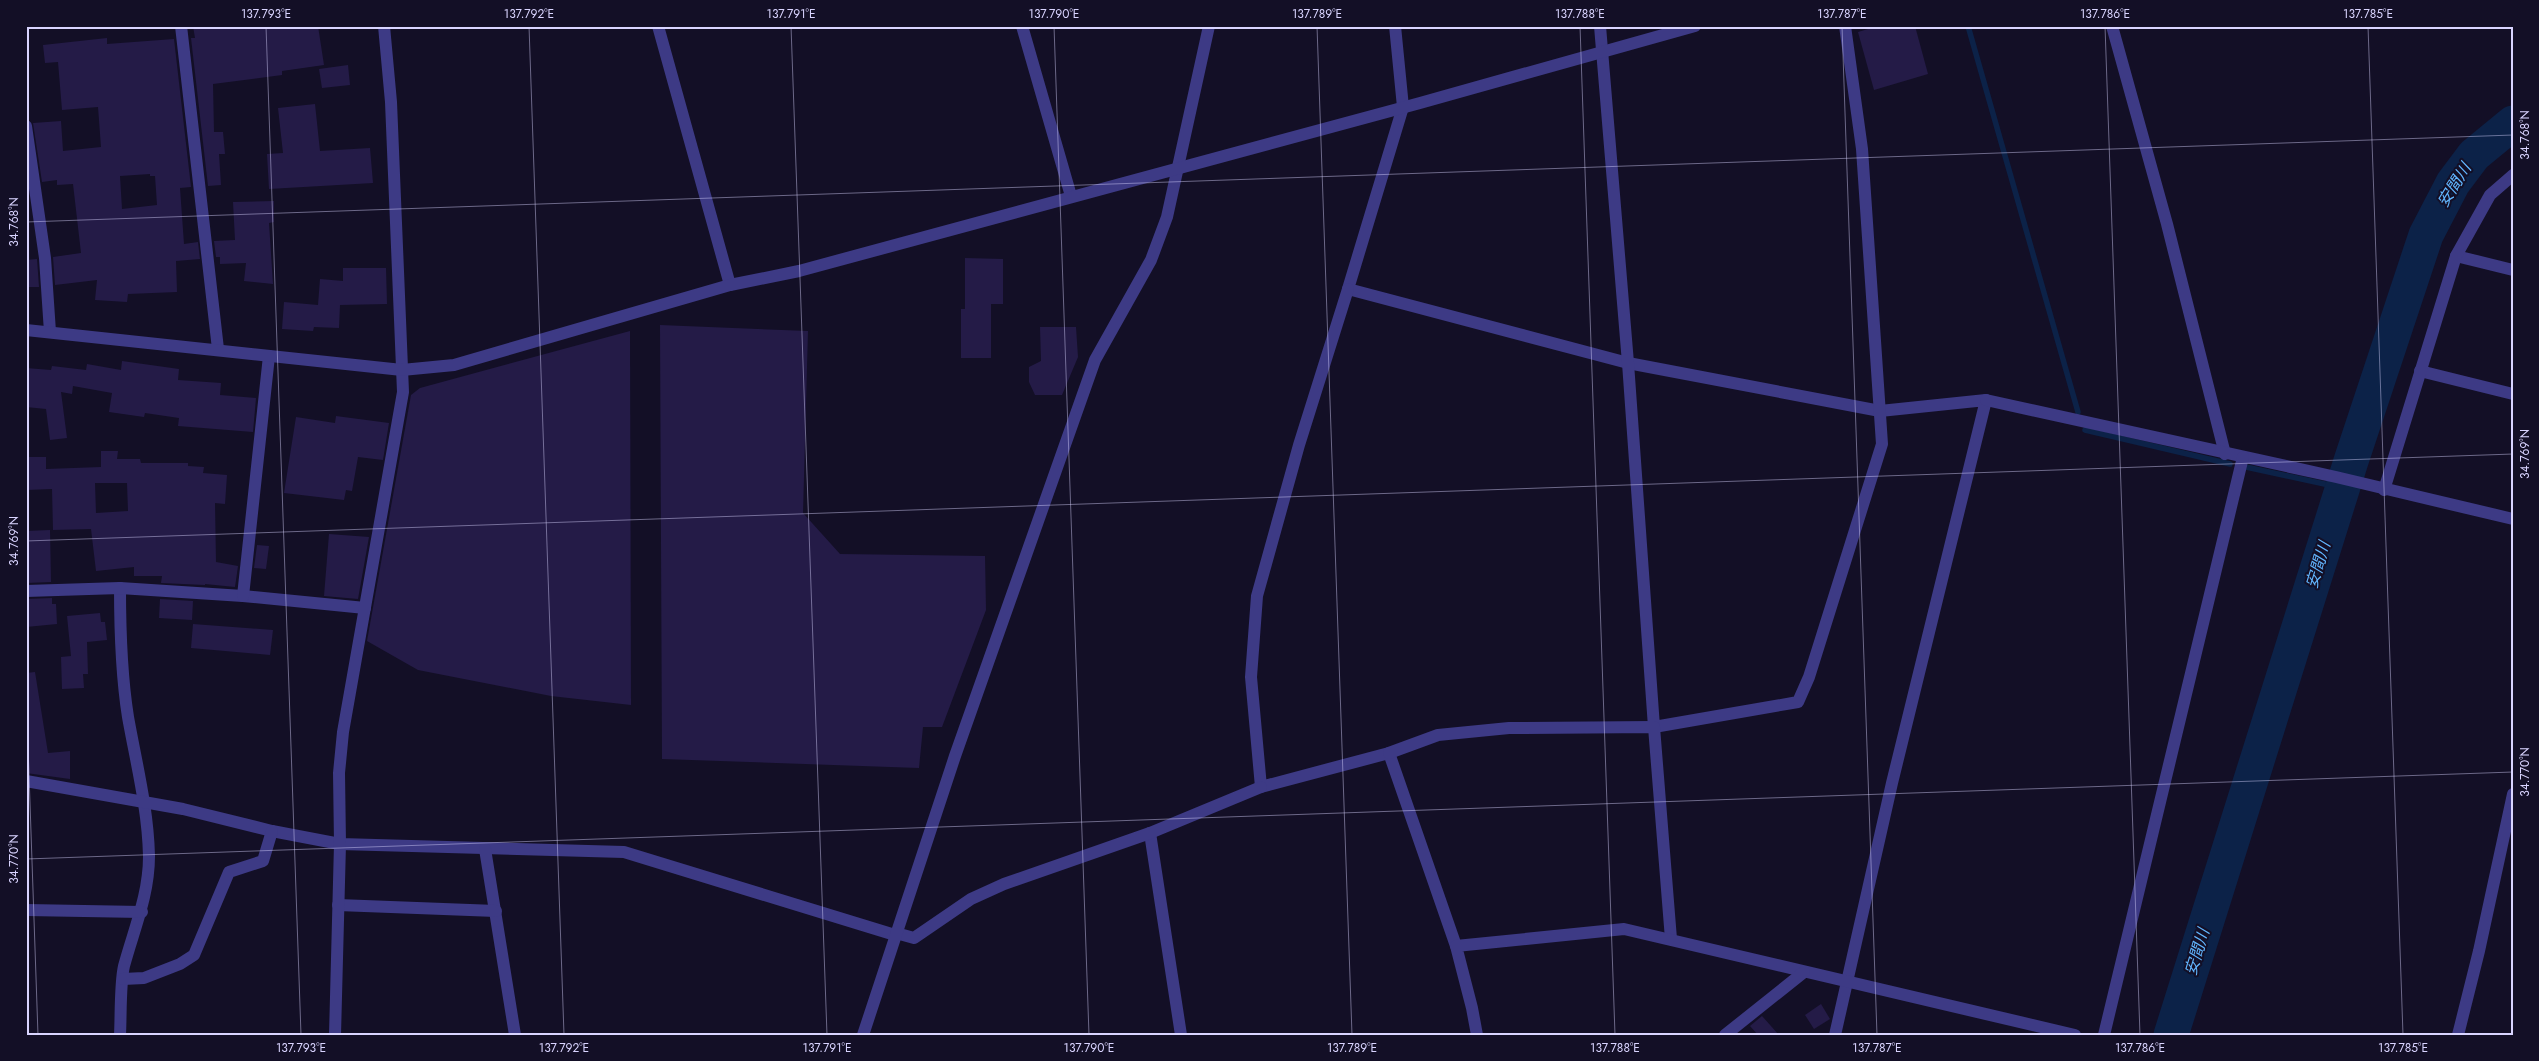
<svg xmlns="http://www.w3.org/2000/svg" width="2539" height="1061" font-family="Jost,'Noto Sans JP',sans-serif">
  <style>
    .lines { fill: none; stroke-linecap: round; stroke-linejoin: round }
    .stream { stroke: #0c2248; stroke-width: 5.5 }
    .river { stroke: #0c2248; stroke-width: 35 }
    .building { fill: #241b47; fill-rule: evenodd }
    .minor { stroke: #3d3a85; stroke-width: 12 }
    .tertiary { stroke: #3d3a85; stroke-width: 12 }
    .ticks { fill: none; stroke: #d9d4ff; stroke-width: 1; stroke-opacity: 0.45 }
    .labels { text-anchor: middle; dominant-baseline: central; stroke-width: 4; stroke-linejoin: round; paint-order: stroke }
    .water-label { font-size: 16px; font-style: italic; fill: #62b6ff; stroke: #130f26 }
    .neatline { fill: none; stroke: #d9d4ff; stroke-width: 2 }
    .ticks-label { font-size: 12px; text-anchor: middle; fill: #d9d4ff }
  </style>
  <rect width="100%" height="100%" fill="#130f26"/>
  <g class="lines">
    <g class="stream">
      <polyline points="1968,26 2078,412"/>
      <polyline points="2085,430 2230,464"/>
      <polyline points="2246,467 2343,488"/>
    </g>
    <polyline class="river" points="2171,1035 2351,461 2426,235 2453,183 2474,155 2513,123"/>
  </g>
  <g class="building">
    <polygon points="193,26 318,26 324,65 282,71 282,75 213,84 214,132 223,132 225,154 219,154 221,185 208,186 191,38 195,38"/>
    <polygon points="1878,26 1915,26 1928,74 1874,90 1858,32"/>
    <path d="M 107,38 L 107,44 L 174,39 L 191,187 L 180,188 L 184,244 L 198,242 L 200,259 L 176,261 L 177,292 L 128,294 L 127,302 L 95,300 L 97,280 L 55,285 L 53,257 L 81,253 L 73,184 L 57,185 L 57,180 L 42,182 L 33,123 L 61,121 L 63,151 L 101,147 L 98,107 L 62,110 L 58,62 L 45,63 L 43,45 ZM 150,174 L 150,176 L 155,176 L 157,205 L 122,209 L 120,176 Z"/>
    <polygon points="348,65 350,85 322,88 319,69"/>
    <polygon points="315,104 320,151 370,148 373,183 269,189 267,154 283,153 278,108"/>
    <polygon points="274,201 274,222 269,223 273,284 244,281 246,263 220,264 220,257 216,257 214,241 235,240 233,202"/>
    <polygon points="965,258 1003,259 1003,304 991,304 991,358 961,358 961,309 965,309"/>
    <polygon points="37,259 39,287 26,287 26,260"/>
    <polygon points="343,268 386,268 387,304 340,305 339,328 314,327 313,331 282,329 284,302 318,305 320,279 343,281"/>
    <polygon points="660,325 808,331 803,513 840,554 985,556 986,610 942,727 923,727 919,768 662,759"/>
    <polygon points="1040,327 1076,327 1078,357 1062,395 1035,395 1029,382 1029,367 1041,361"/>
    <polygon points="630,331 631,705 551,696 418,670 367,641 411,395 420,388"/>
    <polygon points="122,361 179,369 178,380 221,383 220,395 256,398 253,432 178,426 179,418 145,413 144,417 109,412 112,393 73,386 72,394 61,392 67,438 50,440 46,409 26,407 26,368 51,370 52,366 86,370 87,364 121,370"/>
    <polygon points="336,416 389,423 383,460 358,457 352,491 346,490 344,500 284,493 296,417 335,423"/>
    <path d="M 101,451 L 118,451 L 117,459 L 140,459 L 141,463 L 188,463 L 188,466 L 204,467 L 203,473 L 227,475 L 225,504 L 215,503 L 216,562 L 238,566 L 235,587 L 205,584 L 205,585 L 161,583 L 162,576 L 134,576 L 134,567 L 96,571 L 91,529 L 53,530 L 52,489 L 26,490 L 26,457 L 46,457 L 46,469 L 101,467 ZM 95,483 L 127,483 L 128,511 L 96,513 Z"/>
    <polygon points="50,530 51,582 26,583 26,531"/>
    <polygon points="329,534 369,537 358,599 324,596"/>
    <polygon points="257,545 269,546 266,569 254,568"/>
    <polygon points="52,598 52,604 56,604 57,624 26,627 26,599"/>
    <polygon points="160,599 193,601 192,620 159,618"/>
    <polygon points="100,613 101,622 105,622 107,640 87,642 88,674 83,674 84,688 62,689 61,657 71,656 67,616"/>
    <polygon points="193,624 273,630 270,655 191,648"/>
    <polygon points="35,672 48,753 70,751 70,779 26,773 26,673"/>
    <polygon points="1821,1004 1830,1019 1814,1029 1805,1015"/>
    <polygon points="1762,1016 1779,1035 1758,1035 1750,1026"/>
  </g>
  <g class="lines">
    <g class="minor">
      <polyline points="181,26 218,349"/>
      <polyline points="658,26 730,285"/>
      <polyline points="1022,26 1071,196"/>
      <polyline points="1395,26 1403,107 1348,289 1628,363 1880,411 1986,400 1892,783 1835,1035"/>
      <polyline points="1600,26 1628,363 1654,727 1798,702 1809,677 1882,444 1862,149 1845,26"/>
      <polyline points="2112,26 2167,224 2225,454"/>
      <polyline points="26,126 45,258 50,332"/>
      <polyline points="2456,256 2513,270"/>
      <polyline points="1348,289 1299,445 1257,596 1251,677 1261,787 1389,753 1456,946"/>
      <polyline points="2420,371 2513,394"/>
      <polyline points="1986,400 2336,477 2513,519"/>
      <polyline points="2384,490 2456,256 2490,195 2513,175"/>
      <path d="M 120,588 C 120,631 121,673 128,717 C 136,762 148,809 149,856 C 149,895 134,929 124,966 C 120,983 121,1016 120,1035"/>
      <polyline points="26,591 120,588 243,596 365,608"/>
      <polyline points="243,596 269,356"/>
      <polyline points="1389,753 1438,735 1509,728 1654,727 1671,939"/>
      <polyline points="26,781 183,809 272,831 340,844 624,852 895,935"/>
      <polyline points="1150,833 1181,1035"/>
      <polyline points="485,849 515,1035"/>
      <polyline points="338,905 496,911"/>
      <polyline points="26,910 142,912"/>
      <polyline points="896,933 914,938 971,899 1004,884 1150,833 1261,787"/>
      <polyline points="123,979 144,978 180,964 194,955 229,872 263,861 272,831"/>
      <polyline points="335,1035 340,844 339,773 343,732 403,392 391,102 384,26"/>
      <polyline points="863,1035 955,756 1095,360 1151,260 1167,217 1209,26"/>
      <polyline points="1477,1035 1472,1008 1456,946 1624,929 2075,1035"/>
      <polyline points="1725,1035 1804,972"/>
      <polyline points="2104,1035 2243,457"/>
      <polyline points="2458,1035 2479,951 2513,794"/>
    </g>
    <polyline class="tertiary" points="26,330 402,370 454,365 730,285 799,271 1420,103 1695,26"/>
  </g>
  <path class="ticks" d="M 266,26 L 301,1035M 529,26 L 564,1035M 791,26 L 827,1035M 1054,26 L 1089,1035M 1317,26 L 1352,1035M 1580,26 L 1615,1035M 1842,26 L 1877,1035M 2105,26 L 2140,1035M 2368,26 L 2403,1035M 26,222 L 2513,135M 26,541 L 2513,454M 26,687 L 38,1035M 26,859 L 2513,772"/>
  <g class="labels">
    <g class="water-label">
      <text transform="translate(2454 185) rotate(-58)">安間川</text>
      <text transform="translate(2318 565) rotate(-73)">安間川</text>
      <text transform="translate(2197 952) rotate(-73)">安間川</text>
    </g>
  </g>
  <rect width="2539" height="1061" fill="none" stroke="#130f26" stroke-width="55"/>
  <rect x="28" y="28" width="2484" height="1006" class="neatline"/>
  <g class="ticks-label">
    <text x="266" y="18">137.793°E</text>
    <text x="529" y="18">137.792°E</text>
    <text x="791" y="18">137.791°E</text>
    <text x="1054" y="18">137.790°E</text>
    <text x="1317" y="18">137.789°E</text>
    <text x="1580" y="18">137.788°E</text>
    <text x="1842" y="18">137.787°E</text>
    <text x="2105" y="18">137.786°E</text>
    <text x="2368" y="18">137.785°E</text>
    <text transform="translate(2525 135) rotate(-90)" y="4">34.768°N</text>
    <text transform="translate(14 222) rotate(-90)" y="4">34.768°N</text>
    <text transform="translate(2525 454) rotate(-90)" y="4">34.769°N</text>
    <text transform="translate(14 541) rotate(-90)" y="4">34.769°N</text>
    <text transform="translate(2525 772) rotate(-90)" y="4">34.770°N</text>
    <text transform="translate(14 859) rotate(-90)" y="4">34.770°N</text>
    <text x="301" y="1052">137.793°E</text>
    <text x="564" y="1052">137.792°E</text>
    <text x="827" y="1052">137.791°E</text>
    <text x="1089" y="1052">137.790°E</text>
    <text x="1352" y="1052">137.789°E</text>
    <text x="1615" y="1052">137.788°E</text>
    <text x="1877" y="1052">137.787°E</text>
    <text x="2140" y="1052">137.786°E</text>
    <text x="2403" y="1052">137.785°E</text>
  </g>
</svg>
